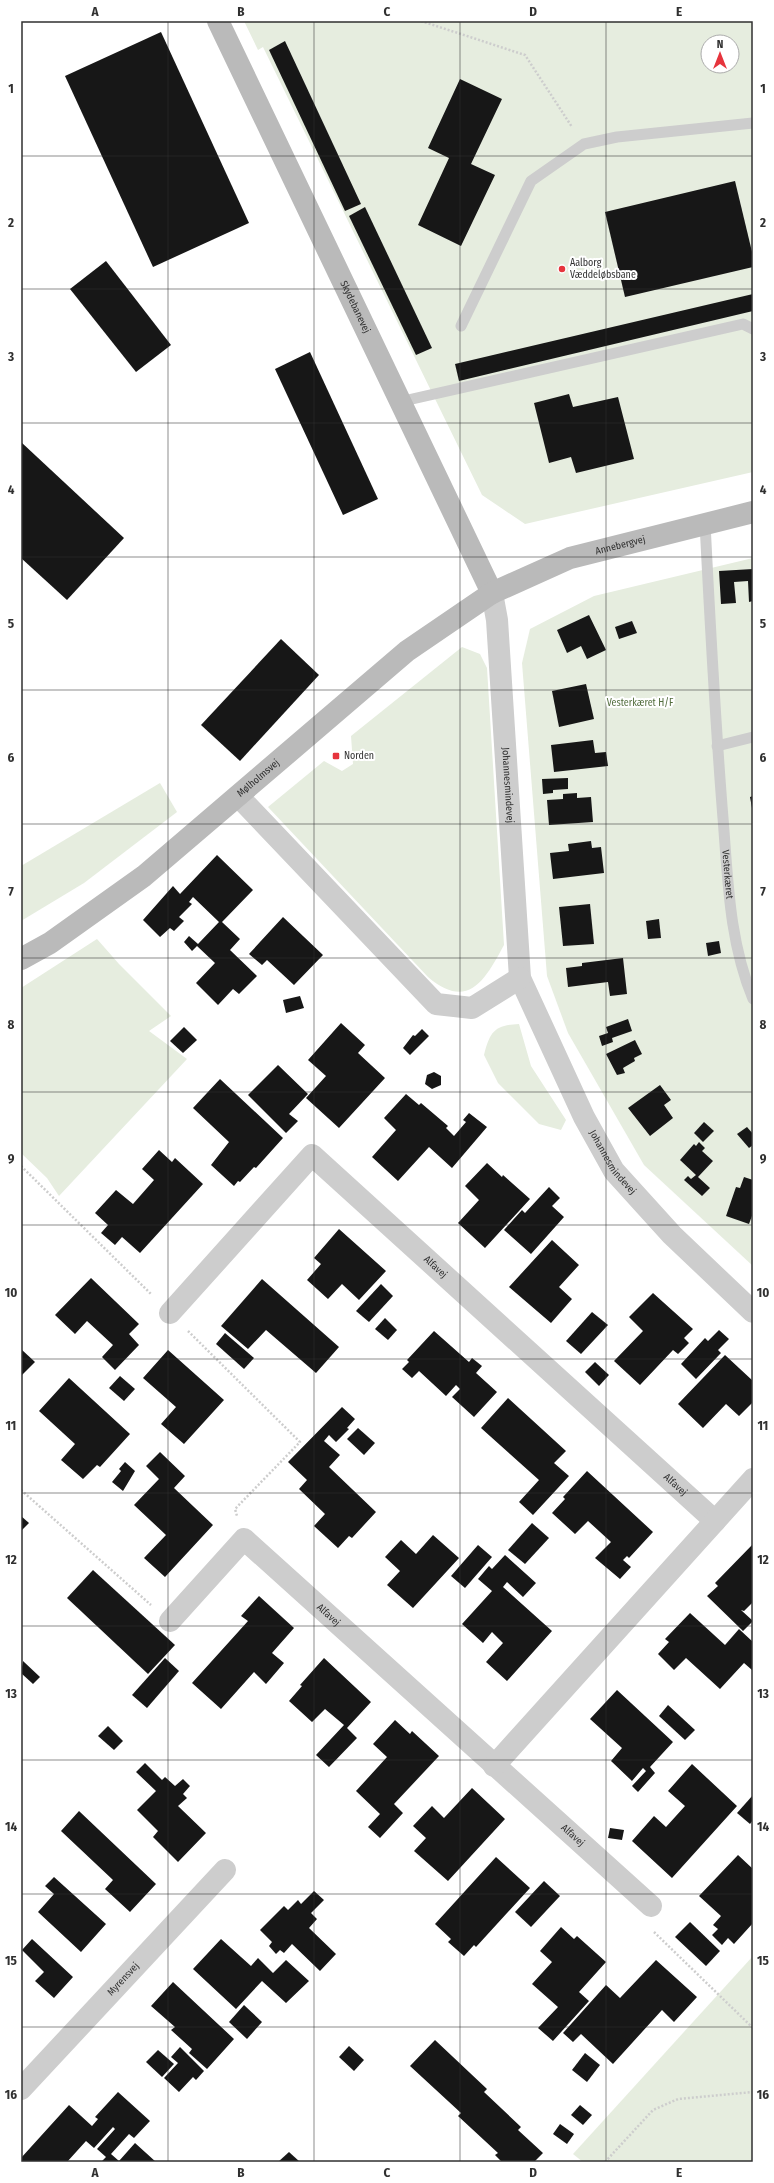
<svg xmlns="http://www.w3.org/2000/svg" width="774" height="2183" font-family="'Fira Sans Condensed',sans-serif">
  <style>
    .green { fill: #e6eddf; fill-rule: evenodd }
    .building { fill: #171717 }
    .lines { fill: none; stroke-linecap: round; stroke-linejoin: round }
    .path { stroke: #cdcdcd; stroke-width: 2.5; stroke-dasharray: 2 2; stroke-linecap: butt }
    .lane { stroke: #cdcdcd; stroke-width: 11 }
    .street { stroke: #cdcdcd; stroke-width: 22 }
    .secondary { stroke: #bababa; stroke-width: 22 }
    .grid { fill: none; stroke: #303030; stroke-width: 1; stroke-opacity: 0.55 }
    .poi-dot { fill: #e6343d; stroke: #fff; stroke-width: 1.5 }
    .labels { text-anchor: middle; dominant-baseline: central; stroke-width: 4; stroke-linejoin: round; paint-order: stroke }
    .poi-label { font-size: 10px; fill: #303030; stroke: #fff; text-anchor: start }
    .street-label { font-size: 10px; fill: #303030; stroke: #fff }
    .park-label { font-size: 10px; fill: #526d3d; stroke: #fff }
    .neatline { fill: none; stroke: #303030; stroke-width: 1.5 }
    .grid-label { font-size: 13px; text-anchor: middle; font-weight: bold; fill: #303030 }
  </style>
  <rect width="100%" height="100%" fill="#fff"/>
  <g class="green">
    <path d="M 244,21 L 753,21 L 753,472 L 525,524 L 482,495 L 263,47 L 258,50 ZM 708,42 L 732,42 L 732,66 L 708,66 Z"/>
    <polygon points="753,558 753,1266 644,1165 568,1033 547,976 522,663 530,629 594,596"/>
    <path d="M 462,647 L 480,654 L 487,668 L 504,945 C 486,978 469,1012 428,977 L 268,807 L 324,761 L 342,771 L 353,764 L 351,736 Z"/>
    <polygon points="160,783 177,812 84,883 21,921 21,866"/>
    <polygon points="97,939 119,964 171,1016 149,1031 187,1059 59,1196 47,1178 21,1153 21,988"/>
    <path d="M 519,1024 L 531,1066 L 566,1120 L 561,1130 L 539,1124 L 498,1083 L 484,1055 C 490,1032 494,1025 519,1024 Z"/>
    <polygon points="753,1956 753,2162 583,2162 573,2154"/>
  </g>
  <g class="building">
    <polygon points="161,32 249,223 153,267 65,76"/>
    <polygon points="285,41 361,204 345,211 269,50"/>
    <polygon points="460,79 502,99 471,164 495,175 461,246 418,225 449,158 428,148"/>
    <polygon points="735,181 753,256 753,267 625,297 605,212"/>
    <polygon points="365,207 432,348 416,355 349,216"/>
    <polygon points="106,261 171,345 136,372 70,289"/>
    <polygon points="753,294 753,311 459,381 455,364"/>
    <polygon points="310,352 378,499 343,515 275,369"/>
    <polygon points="569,394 573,407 618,397 634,459 576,473 571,457 549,463 534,403"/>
    <polygon points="21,442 124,538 67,600 21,558"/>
    <polygon points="753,569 753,601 749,602 748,581 734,582 736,603 721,604 719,571"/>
    <polygon points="589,615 606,650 587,659 581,646 567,653 557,630"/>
    <polygon points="632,621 637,633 619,639 615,627"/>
    <polygon points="281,639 319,675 240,761 201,725"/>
    <polygon points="586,684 594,719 559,727 552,691"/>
    <polygon points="593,740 595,753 606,752 608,766 554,772 551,745"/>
    <polygon points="568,778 568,789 553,790 553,793 543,794 542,779"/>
    <polygon points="577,793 577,798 591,797 593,822 549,825 547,800 563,799 563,794"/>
    <polygon points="753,796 753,808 752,808 750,797"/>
    <polygon points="591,841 592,848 601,847 604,873 553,879 550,853 569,851 568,844"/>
    <polygon points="217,855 253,890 222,922 240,939 230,950 257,976 239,994 233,989 218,1005 196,983 215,963 197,946 192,951 184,942 189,936 198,944 219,922 193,897 189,902 192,904 179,917 184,921 174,931 170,928 160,937 143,920 173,886 180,894"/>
    <polygon points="590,904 594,944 563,946 559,907"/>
    <polygon points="283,917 323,955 294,985 267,960 262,965 249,954"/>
    <polygon points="659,919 661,938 648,939 646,921"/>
    <polygon points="719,941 721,953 708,956 706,943"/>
    <polygon points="623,958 627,994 610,996 608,982 568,987 566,968 582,966 582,963"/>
    <polygon points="300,996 304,1008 286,1013 283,1000"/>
    <polygon points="628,1019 632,1031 612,1038 613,1042 602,1046 599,1036 608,1033 606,1027"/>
    <polygon points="341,1023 365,1045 358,1053 385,1078 339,1128 306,1098 326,1076 308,1060"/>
    <polygon points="184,1027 197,1040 183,1053 170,1041"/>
    <polygon points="422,1029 429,1036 410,1055 403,1048 413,1035 415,1036"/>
    <polygon points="635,1040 642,1054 634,1058 635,1061 623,1068 625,1073 617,1075 606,1054"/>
    <polygon points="278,1065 308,1094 289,1114 298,1121 286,1133 248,1095"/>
    <polygon points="434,1072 441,1076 441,1085 432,1089 425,1084 427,1075"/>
    <polygon points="220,1079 283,1138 256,1168 254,1167 240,1182 238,1181 234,1186 211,1165 229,1142 193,1108"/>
    <polygon points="660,1085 671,1100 664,1105 673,1118 650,1136 628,1108"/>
    <polygon points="406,1094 419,1105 421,1103 448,1126 446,1128 454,1136 466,1122 463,1120 469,1113 487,1127 452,1168 429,1147 398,1181 372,1157 396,1130 384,1118"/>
    <polygon points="704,1122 714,1131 703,1142 694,1133"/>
    <polygon points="747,1127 753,1134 753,1145 749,1148 737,1134"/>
    <polygon points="699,1142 705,1148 702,1151 713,1161 698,1177 710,1188 702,1196 684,1180 688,1176 691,1179 696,1175 680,1160 694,1144 696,1146"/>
    <polygon points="159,1150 172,1162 175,1158 203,1184 140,1253 122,1237 115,1245 101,1233 108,1225 95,1213 116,1190 133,1204 154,1180 142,1169"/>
    <polygon points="487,1163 502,1177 503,1175 530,1199 485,1248 458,1223 479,1200 465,1186"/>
    <polygon points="744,1177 753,1180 753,1213 749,1224 726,1216 736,1187 740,1188"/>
    <polygon points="549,1187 560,1198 552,1206 564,1217 531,1254 504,1230 522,1210 525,1213"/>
    <polygon points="339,1229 386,1271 359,1300 342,1284 328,1299 307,1280 321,1264 314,1258"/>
    <polygon points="552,1240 579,1265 559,1287 572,1299 551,1323 509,1287"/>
    <polygon points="91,1278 139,1324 129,1334 139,1345 115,1370 102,1357 113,1345 87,1321 75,1334 55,1315"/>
    <polygon points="262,1279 339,1347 316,1373 266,1330 248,1349 221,1326"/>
    <polygon points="381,1284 393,1296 369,1322 356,1311"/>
    <polygon points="653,1293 693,1329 684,1338 689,1343 678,1354 673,1350 640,1385 614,1361 643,1331 629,1317"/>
    <polygon points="592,1312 608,1325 581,1354 566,1341"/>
    <polygon points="385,1318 397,1330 388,1340 375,1329"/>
    <polygon points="719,1330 729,1339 718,1350 721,1353 696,1379 681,1364 705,1338 708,1341"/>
    <polygon points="434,1331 469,1362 472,1358 482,1366 476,1373 497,1392 474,1417 452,1397 460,1389 456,1385 446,1396 419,1371 412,1378 402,1369 409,1362 407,1360"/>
    <polygon points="225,1333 254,1358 244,1369 216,1344"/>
    <polygon points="21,1349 35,1362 21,1376"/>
    <polygon points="168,1350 224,1400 184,1444 161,1424 176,1407 143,1378"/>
    <polygon points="725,1355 753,1381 753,1402 739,1416 726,1404 703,1428 678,1404"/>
    <polygon points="595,1362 609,1375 599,1386 585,1372"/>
    <polygon points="120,1376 135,1389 124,1401 109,1388"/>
    <polygon points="69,1378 130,1434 100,1467 97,1465 83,1479 61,1460 75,1444 39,1411"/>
    <polygon points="508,1398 566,1451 554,1463 569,1476 533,1515 519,1502 539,1480 481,1428"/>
    <polygon points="342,1407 355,1419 347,1428 349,1429 336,1442 329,1435 324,1441 340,1455 329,1467 376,1512 352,1538 349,1536 338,1548 314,1526 325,1514 299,1489 307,1480 288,1462"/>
    <polygon points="358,1428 375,1443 364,1455 347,1439"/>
    <polygon points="160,1452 185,1476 174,1488 213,1525 165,1577 144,1558 166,1535 134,1505 159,1479 146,1466"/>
    <polygon points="125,1462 135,1471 123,1491 112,1482 121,1471 119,1469"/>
    <polygon points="587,1471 653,1532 629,1558 627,1556 623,1560 631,1567 620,1579 595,1558 611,1542 588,1521 575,1534 552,1513 565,1499 563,1497"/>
    <polygon points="21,1516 29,1523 21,1531"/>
    <polygon points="532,1523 549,1538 525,1564 508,1550"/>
    <polygon points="433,1535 459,1558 413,1608 387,1585 400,1571 385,1557 401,1540 416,1554"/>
    <polygon points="753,1544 753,1602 744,1611 741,1610 753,1621 743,1631 707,1596 718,1586 715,1583"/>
    <polygon points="478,1545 492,1557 465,1588 451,1576"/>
    <polygon points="505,1555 536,1583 523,1597 507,1582 503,1587 552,1631 507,1681 486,1662 503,1643 492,1632 483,1643 462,1624 492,1591 478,1579 489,1566 492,1569"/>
    <polygon points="93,1570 175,1645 148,1674 67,1598"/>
    <polygon points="259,1596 294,1628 272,1653 284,1663 266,1684 254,1672 221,1709 192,1683 248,1621 241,1616"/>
    <polygon points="690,1613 725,1645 739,1629 753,1642 753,1669 752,1670 744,1663 720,1689 686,1658 674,1670 658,1654 669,1642 665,1639"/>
    <polygon points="165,1658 179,1671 147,1708 132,1695"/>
    <polygon points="324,1658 371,1702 347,1728 357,1738 329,1767 316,1755 344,1725 325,1709 312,1722 289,1701 302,1686 300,1685"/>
    <polygon points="23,1661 40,1677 33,1684 21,1673"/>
    <polygon points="617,1690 673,1742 650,1767 655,1773 638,1792 632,1786 646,1771 643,1768 632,1781 611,1761 622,1748 590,1719"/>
    <polygon points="668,1705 695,1730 685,1740 659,1716"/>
    <polygon points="395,1720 410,1734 412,1731 439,1756 394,1804 403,1813 380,1838 368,1827 380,1814 356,1791 387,1757 373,1744"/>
    <polygon points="108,1726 123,1741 114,1750 98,1736"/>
    <polygon points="145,1763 162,1780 165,1777 175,1786 183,1779 190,1786 183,1794 187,1798 178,1806 206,1833 178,1862 153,1837 158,1831 137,1810 156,1791 136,1772"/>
    <polygon points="692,1764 737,1806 672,1878 632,1841 654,1816 666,1827 685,1806 668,1791"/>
    <polygon points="472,1788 505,1819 448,1881 414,1851 426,1838 413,1826 432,1806 444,1818"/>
    <polygon points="753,1795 753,1820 750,1824 737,1813"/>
    <polygon points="79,1811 156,1884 130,1912 105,1889 113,1880 61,1831"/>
    <polygon points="610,1828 624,1830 622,1840 608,1838"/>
    <polygon points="738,1855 753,1869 753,1923 734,1944 728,1938 722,1945 712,1935 718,1929 713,1925 721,1916 699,1896"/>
    <polygon points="496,1857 530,1888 476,1947 474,1945 464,1956 448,1942 451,1939 435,1924"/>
    <polygon points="54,1877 106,1924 81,1952 38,1912 54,1894 45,1886"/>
    <polygon points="544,1881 560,1896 531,1927 515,1912"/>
    <polygon points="314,1891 324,1900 311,1913 317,1919 309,1928 336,1954 320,1971 292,1944 284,1953 280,1950 276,1954 269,1946 272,1942 260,1930 284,1906 288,1910 298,1900 301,1904"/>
    <polygon points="690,1922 720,1951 706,1966 675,1937"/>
    <polygon points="561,1927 574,1939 577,1936 606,1962 579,1992 589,2001 553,2041 538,2028 558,2007 532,1984 552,1962 540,1951"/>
    <polygon points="32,1939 73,1977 54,1998 35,1981 44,1972 22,1950"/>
    <polygon points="221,1939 251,1966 258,1958 273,1973 286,1960 309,1981 286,2003 262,1981 236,2009 193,1969"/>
    <polygon points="656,1960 697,1997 674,2022 662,2010 613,2064 581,2034 573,2042 563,2033 606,1985 620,1998"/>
    <polygon points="173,1982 234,2039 207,2069 189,2053 192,2049 171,2030 175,2027 151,2006"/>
    <polygon points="244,2005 262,2022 247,2039 229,2022"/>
    <polygon points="435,2040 487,2089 484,2092 521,2127 518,2130 543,2153 534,2162 502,2162 495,2155 498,2153 458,2116 461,2113 410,2066"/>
    <polygon points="349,2046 364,2060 354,2071 339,2057"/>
    <polygon points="180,2047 204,2071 196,2080 193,2077 179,2092 164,2078 178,2063 171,2057"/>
    <polygon points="158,2050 174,2064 162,2077 146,2062"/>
    <polygon points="585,2053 600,2065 587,2082 572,2070"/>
    <polygon points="118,2092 150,2121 134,2138 129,2134 111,2154 119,2161 135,2143 156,2162 101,2162 106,2157 97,2149 115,2129 113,2127 94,2148 86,2141 67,2162 21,2162 21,2158 69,2105 92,2126 98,2119 95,2117"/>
    <polygon points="580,2105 592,2115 583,2125 571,2115"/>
    <polygon points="560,2124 574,2134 567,2144 553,2134"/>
    <polygon points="289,2152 300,2162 278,2162"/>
  </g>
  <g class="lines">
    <g class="path">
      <polyline points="421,21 525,55 572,127"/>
      <polyline points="21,1166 152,1295"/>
      <polyline points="188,1331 300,1442 235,1509 237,1516"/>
      <polyline points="21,1490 151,1605"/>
      <polyline points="654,1932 753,2028"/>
      <polyline points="605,2162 653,2110 678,2099 753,2092"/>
    </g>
    <g class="lane">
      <polyline points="461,326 531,181 584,144 617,137 753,123"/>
      <polyline points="399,402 743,324 753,329"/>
      <path id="s1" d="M 705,523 C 710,622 715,720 723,818 C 728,880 729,941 753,999"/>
      <polyline points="717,746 753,737"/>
    </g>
    <g class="street">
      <path id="s2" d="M 492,593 L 497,620 L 520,978 L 584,1117 L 614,1171 L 672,1235 L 753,1312"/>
      <polyline points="238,796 436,1004 472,1008 520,978"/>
      <path id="s3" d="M 170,1313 L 312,1155 L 715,1521"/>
      <path id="s4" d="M 170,1621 L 244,1539 L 651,1906"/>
      <polyline points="494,1766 753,1479"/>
      <path id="s5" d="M 21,2089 L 225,1870"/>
    </g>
    <g class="secondary">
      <path id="s6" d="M 218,21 L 492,593"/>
      <path id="s7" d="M 21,959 L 50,943 L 144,876 L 407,651 L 492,593 L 570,558 L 753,512"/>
    </g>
  </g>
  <path class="grid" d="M 168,21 L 168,2162M 314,21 L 314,2162M 460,21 L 460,2162M 606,21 L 606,2162M 21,156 L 753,156M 21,289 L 753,289M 21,423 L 753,423M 21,557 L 753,557M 21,690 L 753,690M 21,824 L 753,824M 21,958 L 753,958M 21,1092 L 753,1092M 21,1225 L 753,1225M 21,1359 L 753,1359M 21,1493 L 753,1493M 21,1626 L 753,1626M 21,1760 L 753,1760M 21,1894 L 753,1894M 21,2027 L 753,2027"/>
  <g class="poi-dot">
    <circle cx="562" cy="269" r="4"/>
    <rect x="332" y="752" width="8" height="8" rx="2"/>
  </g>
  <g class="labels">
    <g class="poi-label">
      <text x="570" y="263">Aalborg<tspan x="570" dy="12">Væddeløbsbane</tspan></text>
      <text x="344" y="756">Norden</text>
    </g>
    <g class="street-label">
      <text stroke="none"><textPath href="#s6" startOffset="317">Skydebanevej</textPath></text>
      <text stroke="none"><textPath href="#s7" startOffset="735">Annebergvej</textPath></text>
      <text stroke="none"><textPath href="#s7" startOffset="299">Mølholmsvej</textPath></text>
      <text stroke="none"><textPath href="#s2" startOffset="193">Johannesmindevej</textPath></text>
      <text stroke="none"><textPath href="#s1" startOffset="352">Vesterkæret</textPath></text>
      <text stroke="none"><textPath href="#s2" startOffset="593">Johannesmindevej</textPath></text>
      <text stroke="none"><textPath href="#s3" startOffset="379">Alfavej</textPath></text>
      <text stroke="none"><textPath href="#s3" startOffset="703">Alfavej</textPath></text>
      <text stroke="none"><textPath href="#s4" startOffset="224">Alfavej</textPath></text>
      <text stroke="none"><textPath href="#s4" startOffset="553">Alfavej</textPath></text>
      <text stroke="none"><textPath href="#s5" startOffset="150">Myrensvej</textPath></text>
    </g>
    <g class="park-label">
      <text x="640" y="703">Vesterkæret H/F</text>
    </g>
  </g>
  <rect width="774" height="2183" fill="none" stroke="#ffffff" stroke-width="44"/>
  <g transform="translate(720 54)"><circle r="19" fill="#ffffff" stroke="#acacac"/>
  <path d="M0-3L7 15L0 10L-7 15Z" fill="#e6343d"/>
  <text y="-6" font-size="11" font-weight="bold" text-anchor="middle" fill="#303030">N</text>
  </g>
  <rect x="22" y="22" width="730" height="2139" class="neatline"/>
  <g class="grid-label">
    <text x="95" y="16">A</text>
    <text x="241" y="16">B</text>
    <text x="387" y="16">C</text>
    <text x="533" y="16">D</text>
    <text x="679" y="16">E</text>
    <text x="11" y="93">1</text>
    <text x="763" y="93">1</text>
    <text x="11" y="227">2</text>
    <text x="763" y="227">2</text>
    <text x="11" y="361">3</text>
    <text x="763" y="361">3</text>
    <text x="11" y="494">4</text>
    <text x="763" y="494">4</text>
    <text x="11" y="628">5</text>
    <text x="763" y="628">5</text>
    <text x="11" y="762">6</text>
    <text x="763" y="762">6</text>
    <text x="11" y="896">7</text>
    <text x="763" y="896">7</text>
    <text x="11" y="1029">8</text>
    <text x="763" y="1029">8</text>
    <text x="11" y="1163">9</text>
    <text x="763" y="1163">9</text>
    <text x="11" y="1297">10</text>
    <text x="763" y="1297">10</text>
    <text x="11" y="1430">11</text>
    <text x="763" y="1430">11</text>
    <text x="11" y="1564">12</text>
    <text x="763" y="1564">12</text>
    <text x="11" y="1698">13</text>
    <text x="763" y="1698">13</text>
    <text x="11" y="1831">14</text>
    <text x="763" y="1831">14</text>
    <text x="11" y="1965">15</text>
    <text x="763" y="1965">15</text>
    <text x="11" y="2099">16</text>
    <text x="763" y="2099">16</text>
    <text x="95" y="2177">A</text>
    <text x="241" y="2177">B</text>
    <text x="387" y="2177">C</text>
    <text x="533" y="2177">D</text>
    <text x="679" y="2177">E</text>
  </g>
</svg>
